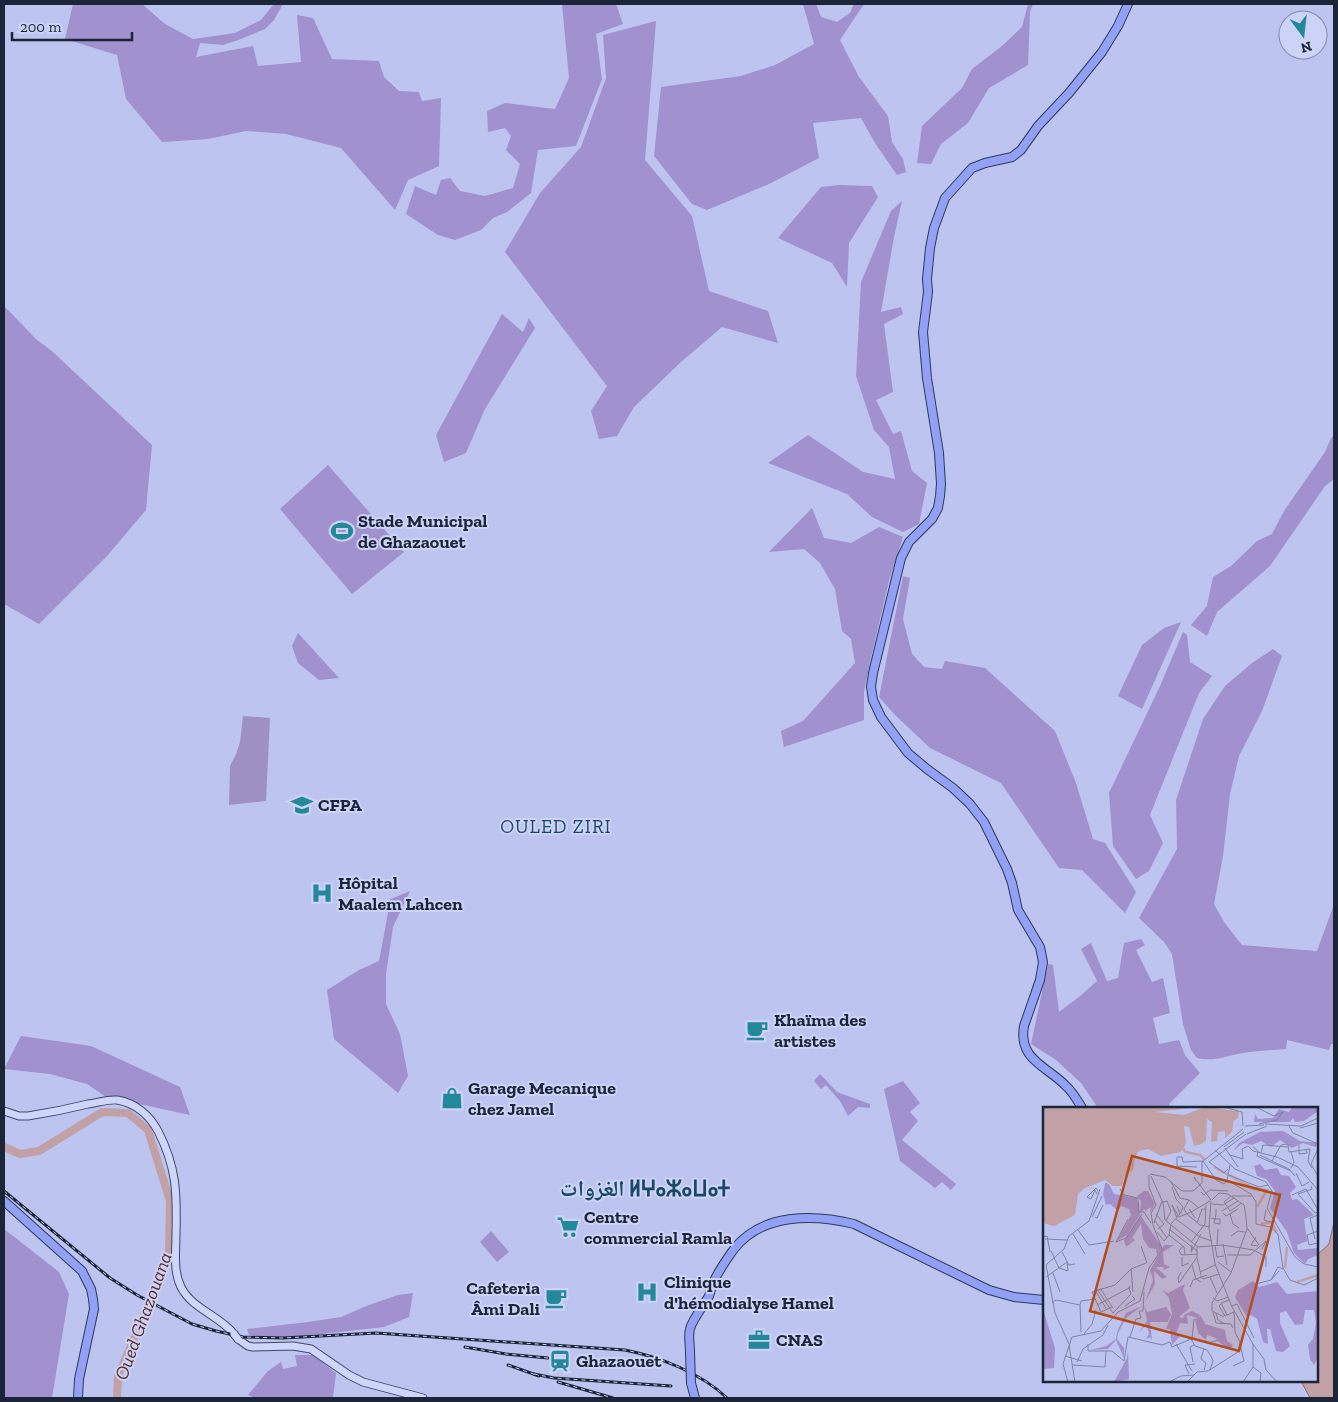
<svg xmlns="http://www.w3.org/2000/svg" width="1338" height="1402" font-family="'Zilla Slab','Noto Naskh Arabic','Noto Sans Tifinagh',serif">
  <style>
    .green { fill: #a191ce }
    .cemetery { fill: #9e91c2 }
    .water { fill: #c1a1a5; stroke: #8f686c }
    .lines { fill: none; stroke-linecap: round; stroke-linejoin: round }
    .river { stroke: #c1a1a5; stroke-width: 8 }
    .secondary-casing { stroke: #394a6a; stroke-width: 9 }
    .primary-casing { stroke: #2a3b55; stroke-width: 10 }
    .secondary { stroke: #d0d6fa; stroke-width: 7 }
    .primary { stroke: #92a1f6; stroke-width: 8 }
    .rail-casing { stroke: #1b2537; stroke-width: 3 }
    .rail { stroke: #cdd2f7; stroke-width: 1; stroke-dasharray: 4; stroke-linecap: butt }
    .secondary-bridge-casing { stroke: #394a6a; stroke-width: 9; stroke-linecap: butt }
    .primary-bridge-casing { stroke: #2a3b55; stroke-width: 10; stroke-linecap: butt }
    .secondary-bridge { stroke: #d0d6fa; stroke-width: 7 }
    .primary-bridge { stroke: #92a1f6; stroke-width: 8 }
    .labels { text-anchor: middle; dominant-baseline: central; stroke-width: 4; stroke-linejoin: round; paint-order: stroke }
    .poi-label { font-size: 18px; font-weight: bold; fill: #1b2537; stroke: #cdd2f7; text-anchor: start }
    .neighbourhood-label { font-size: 19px; letter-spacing: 1px; fill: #184965; stroke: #cdd2f7 }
    .water-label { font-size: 19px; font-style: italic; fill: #572d29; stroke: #cdd2f7 }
    .district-label { font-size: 22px; font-weight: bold; fill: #184965; stroke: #cdd2f7 }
    .inset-river { fill: none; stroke: #c1a1a5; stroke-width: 2.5 }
    .inset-road { fill: none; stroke: #7c84a6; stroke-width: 1 }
    .view { fill: #b54c17; fill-opacity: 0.15; stroke: #b54c17; stroke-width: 2.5 }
    .inset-edge { fill: none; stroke: #1b2537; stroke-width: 2.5 }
  </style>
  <rect width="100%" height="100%" fill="#bdc4f0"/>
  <g class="green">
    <polygon points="73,4 142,4 165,24 193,39 235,33 261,20 274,4 283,4 274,20 265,29 241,39 223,45 200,43 196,57 253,46 258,66 301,62 297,15 313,18 332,59 379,61 384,77 399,91 419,92 422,101 441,98 439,166 408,180 395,210 341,148 286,134 246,131 208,139 162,142 126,99 117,55 65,39"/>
    <polygon points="562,4 616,4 623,24 596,34 602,79 576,146 538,150 531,193 507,212 493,218 481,230 455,240 438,235 406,214 415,186 436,195 441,180 450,178 460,191 485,196 513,188 520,164 506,150 511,136 505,128 488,132 487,111 505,103 555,109 569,78"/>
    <polygon points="803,4 816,4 821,17 837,22 850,13 854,4 864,4 840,40 859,77 888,116 892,142 903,159 906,172 897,175 875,143 861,118 813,123 819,158 769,184 707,210 692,204 654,156 661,87 741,76 775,65 814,44"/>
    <polygon points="1028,4 1033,4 1030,12 1028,65 989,88 968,123 941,144 931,164 917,163 922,126 962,88 972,69 1002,46 1022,27"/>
    <polygon points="656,21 645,160 692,216 709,291 768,311 778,343 722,327 681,362 634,407 617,436 599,439 591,411 607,386 505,252 540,193 581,147 606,78 603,35"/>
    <polygon points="838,185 872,186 878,197 849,243 847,287 832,263 778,238 821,187"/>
    <polygon points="902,201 894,237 881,312 901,307 903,314 884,324 893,392 876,400 893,434 901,431 912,471 927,483 919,524 903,532 872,517 847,494 768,463 808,435 863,472 895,479 889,447 874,430 856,376 861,282 891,211"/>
    <polygon points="5,307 37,340 53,352 152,445 146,510 107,556 39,624 4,604 4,309"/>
    <polygon points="502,314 523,332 529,318 535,328 485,409 466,453 444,462 436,435"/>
    <polygon points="1334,436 1334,479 1325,486 1270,566 1217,612 1207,636 1191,625 1207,606 1213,577 1231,566 1257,541 1272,534 1284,511 1325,452 1331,438"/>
    <polygon points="328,465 404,552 352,594 280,509"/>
    <polygon points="812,508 824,538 851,543 879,527 903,537 889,581 870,662 864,692 864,720 784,747 781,731 803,721 855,663 851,639 842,631 835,589 820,563 804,549 769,552"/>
    <polygon points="903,576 910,578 903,619 912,654 924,667 942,669 945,661 985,668 1055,731 1076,783 1093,839 1105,843 1136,892 1125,913 1082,870 1059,868 1001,783 930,748 895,715 879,697"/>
    <polygon points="1181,622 1142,709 1118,696 1142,645 1164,628"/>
    <polygon points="1183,632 1187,635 1190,662 1212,676 1199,693 1150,815 1163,843 1149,871 1136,879 1113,846 1109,793 1160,686"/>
    <polygon points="298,633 339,678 319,680 298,663 292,646"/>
    <path d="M 1273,649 L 1282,656 L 1262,711 L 1239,756 L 1230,794 L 1223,856 L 1214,904 L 1224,922 L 1242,945 L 1317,951 L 1333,907 L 1334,907 L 1334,1044 L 1331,1044 L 1329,1050 L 1287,1040 L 1286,1049 C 1271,1050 1257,1051 1243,1053 C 1224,1056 1216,1062 1197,1058 L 1191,1050 L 1183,1024 L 1172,954 L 1164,942 L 1139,918 L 1177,849 L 1176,800 L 1203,719 L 1225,686 L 1252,663 Z"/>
    <polygon points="410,891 393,927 386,974 386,1004 400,1034 408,1076 398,1093 334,1039 327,990 359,970 379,961 388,913 386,901"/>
    <polygon points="1141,939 1145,945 1136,950 1152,982 1163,978 1170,1013 1153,1018 1159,1044 1179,1040 1185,1055 1200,1073 1170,1103 1168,1108 1098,1108 1081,1083 1056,1060 1031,1044 1048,964 1053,965 1059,1012 1079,997 1097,981 1081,949 1091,943 1107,981 1118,978 1124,943"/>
    <polygon points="21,1036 91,1046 180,1087 190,1115 106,1097 87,1084 50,1074 4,1069"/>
    <polygon points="820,1074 837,1092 870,1104 870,1108 858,1107 848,1116 840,1101 826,1085 821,1089 814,1081"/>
    <polygon points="903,1081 920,1103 910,1112 918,1121 902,1140 956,1184 951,1190 942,1182 935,1188 900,1161 884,1089"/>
    <polygon points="4,1229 59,1272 69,1294 52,1398 4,1398"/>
    <polygon points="491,1231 509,1252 497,1262 480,1242"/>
    <polygon points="413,1293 409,1317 384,1327 286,1338 249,1335 247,1329 308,1322 341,1317 369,1305 398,1295"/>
    <polygon points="295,1355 313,1355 336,1373 333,1398 255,1398 248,1395 268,1371 281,1362 283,1369 297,1366"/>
  </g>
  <polygon class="cemetery" points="243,716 270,718 266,801 229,805 230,766 236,754 240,742"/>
  <polygon class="water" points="1334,1222 1334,1398 1310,1398 1301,1381 1317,1381 1317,1255 1329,1244"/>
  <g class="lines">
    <polyline class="river" points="4,1147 20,1154 39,1151 102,1112 128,1113 148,1130 170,1201 169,1257 118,1376 117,1398"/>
    <g class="secondary-casing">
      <g id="secondary">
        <path d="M 4,1111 L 19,1116 L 28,1116 C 48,1113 68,1109 88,1104 C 97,1103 108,1099 117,1100 C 136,1103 150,1116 158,1131 C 177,1168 177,1194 176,1234 C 176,1251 173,1271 181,1287 C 192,1309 219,1315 234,1334"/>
        <polyline points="238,1339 248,1346 253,1347 293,1346 311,1349 349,1375 363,1382 423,1398"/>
      </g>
    </g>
    <g class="primary-casing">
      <g id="primary">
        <path d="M 1082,1108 C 1077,1100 1073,1092 1066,1086 C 1047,1066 1018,1060 1024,1026 L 1040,980 L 1043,962 L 1040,947 L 1018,910 L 1012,883 L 1007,869 L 984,822 L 970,804 L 953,788 L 927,769 L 908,753 L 881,717 L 873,700 L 871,687 L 873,673 L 901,558 L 909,542 L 932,519 L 938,508 L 940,496 L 941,484 L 939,453 L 927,378 L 923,332 L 928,292 L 927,279 L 930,248 L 934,228 L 945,198 L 972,168 L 985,163 L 1012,157 L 1021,150 L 1038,126 L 1069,93 L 1102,52 L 1118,26 L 1128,4"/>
        <polyline points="4,1201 82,1271 91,1289 93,1299 94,1309 79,1379 78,1398"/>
        <path d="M 690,1352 C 690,1344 688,1336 690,1329 C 692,1320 704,1305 709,1296 C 711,1291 711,1286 714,1281 C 719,1270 727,1259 734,1249 C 762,1213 814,1214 854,1224 L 989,1290 L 1014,1297 L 1044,1300"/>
        <polyline points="691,1383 695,1398"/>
      </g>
    </g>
    <use href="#secondary" class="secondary"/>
    <use href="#primary" class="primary"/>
    <g class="rail-casing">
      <g id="rail">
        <path d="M 4,1191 L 110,1278 L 137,1295 L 192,1324 L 216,1331 L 243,1337 L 283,1338 L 376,1333 L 625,1350 C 660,1357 701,1373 727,1398"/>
        <polyline points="465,1347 506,1354 548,1358"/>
        <polyline points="508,1365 539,1376"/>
        <polyline points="534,1374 554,1378 671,1386"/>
        <polyline points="558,1382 613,1398"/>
      </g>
    </g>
    <use href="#rail" class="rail"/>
    <g class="secondary-bridge-casing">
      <polyline id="secondary-bridge" points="234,1334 238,1339"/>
    </g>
    <g class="primary-bridge-casing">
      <polyline id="primary-bridge" points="690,1352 691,1383"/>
    </g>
    <use href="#secondary-bridge" class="secondary-bridge"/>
    <use href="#primary-bridge" class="primary-bridge"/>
  </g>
  <defs>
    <g id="stadium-bare" transform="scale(1.725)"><path d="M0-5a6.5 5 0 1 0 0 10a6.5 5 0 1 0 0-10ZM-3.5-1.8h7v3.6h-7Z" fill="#23889a" stroke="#cdd2f7" stroke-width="2.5" paint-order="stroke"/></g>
    <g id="university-bare" transform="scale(1.725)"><path d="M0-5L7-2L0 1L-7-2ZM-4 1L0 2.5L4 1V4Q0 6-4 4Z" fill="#23889a" stroke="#cdd2f7" stroke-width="2.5" paint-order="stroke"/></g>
    <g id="hospital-bare" transform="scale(1.725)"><path d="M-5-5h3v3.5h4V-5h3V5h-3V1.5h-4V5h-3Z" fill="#23889a" stroke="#cdd2f7" stroke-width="2.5" paint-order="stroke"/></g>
    <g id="cafe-bare" transform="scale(1.725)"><path d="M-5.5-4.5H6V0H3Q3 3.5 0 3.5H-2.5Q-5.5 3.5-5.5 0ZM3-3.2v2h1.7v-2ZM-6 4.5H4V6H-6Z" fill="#23889a" stroke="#cdd2f7" stroke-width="2.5" paint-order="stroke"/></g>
    <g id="shop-bare" transform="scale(1.725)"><path d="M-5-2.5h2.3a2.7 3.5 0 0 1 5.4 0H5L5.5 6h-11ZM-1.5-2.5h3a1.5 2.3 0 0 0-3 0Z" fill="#23889a" stroke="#cdd2f7" stroke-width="2.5" paint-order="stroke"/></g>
    <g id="supermarket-bare" transform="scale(1.725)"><path d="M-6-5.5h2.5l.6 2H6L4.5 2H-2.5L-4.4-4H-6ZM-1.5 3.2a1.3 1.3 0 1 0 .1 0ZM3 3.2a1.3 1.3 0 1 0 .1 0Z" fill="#23889a" stroke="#cdd2f7" stroke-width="2.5" paint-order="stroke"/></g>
    <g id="office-bare" transform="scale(1.725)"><path d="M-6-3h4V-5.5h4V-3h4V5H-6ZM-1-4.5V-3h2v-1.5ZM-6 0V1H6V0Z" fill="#23889a" stroke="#cdd2f7" stroke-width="2.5" paint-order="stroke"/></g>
    <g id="station-bare" transform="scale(1.725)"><path d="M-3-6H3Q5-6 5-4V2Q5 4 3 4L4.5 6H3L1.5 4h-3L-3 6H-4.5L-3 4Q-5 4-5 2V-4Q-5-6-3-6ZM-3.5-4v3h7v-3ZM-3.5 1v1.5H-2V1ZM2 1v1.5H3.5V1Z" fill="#23889a" stroke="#cdd2f7" stroke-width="2.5" paint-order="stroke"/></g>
  </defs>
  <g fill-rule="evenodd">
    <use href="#stadium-bare" x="342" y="531"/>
    <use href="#university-bare" x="302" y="805"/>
    <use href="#hospital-bare" x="322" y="893"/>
    <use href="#cafe-bare" x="757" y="1030"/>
    <use href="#shop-bare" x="452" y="1098"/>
    <use href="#supermarket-bare" x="568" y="1227"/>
    <use href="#hospital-bare" x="647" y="1292"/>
    <use href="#cafe-bare" x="556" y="1298"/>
    <use href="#office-bare" x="759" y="1340"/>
    <use href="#station-bare" x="560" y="1361"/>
  </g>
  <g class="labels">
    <g class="poi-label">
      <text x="358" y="521">Stade Municipal<tspan x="358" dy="21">de Ghazaouet</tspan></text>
      <text x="318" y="805">CFPA</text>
      <text x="338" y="883">Hôpital<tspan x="338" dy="21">Maalem Lahcen</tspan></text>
      <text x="774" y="1020">Khaïma des<tspan x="774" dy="21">artistes</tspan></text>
      <text x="468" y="1088">Garage Mecanique<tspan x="468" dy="21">chez Jamel</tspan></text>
      <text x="584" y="1217">Centre<tspan x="584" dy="21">commercial Ramla</tspan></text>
      <text x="664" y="1282">Clinique<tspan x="664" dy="21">d'hémodialyse Hamel</tspan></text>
      <text x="540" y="1288" text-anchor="end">Cafeteria<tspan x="540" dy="21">Âmi Dali</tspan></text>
      <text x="776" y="1340">CNAS</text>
      <text x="576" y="1361">Ghazaouet</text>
    </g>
    <g class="neighbourhood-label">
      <text x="556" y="826">OULED ZIRI</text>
    </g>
    <g class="water-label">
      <text transform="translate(143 1316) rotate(-70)">Oued Ghazouana</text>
    </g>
    <g class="district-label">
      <text x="645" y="1188">الغزوات ⵍⵖⴰⵣⴰⵡⴰⵜ</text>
    </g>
  </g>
  <g transform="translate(1043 1107)">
    <rect width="275" height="275" fill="#bdc4f0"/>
    <path d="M 249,0 L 275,0 L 275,4 L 261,14 L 252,15 L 250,11 L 247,15 L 211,15 L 212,7 L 215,12 L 230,11 L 236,2 L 246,5 ZM 240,24 L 257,34 L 274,36 L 273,40 L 260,36 L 249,41 L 237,33 L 228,40 L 218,34 L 209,38 L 200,36 L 190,44 L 196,36 L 217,25 ZM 217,57 L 222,63 L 234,61 L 238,68 L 246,69 L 253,80 L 247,86 L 249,93 L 254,92 L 271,108 L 261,112 L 264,134 L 254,138 L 255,143 L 275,141 L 275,148 L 265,152 L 262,157 L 251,146 L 244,125 L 227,101 L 232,84 L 223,72 L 214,69 L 211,59 ZM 62,76 L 66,77 L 71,87 L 94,91 L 97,108 L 84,128 L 74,134 L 88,108 L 86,102 L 78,99 L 75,104 L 67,97 L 63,98 L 60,87 ZM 101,84 L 105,84 L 112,97 L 107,106 L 108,100 L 103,103 L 103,107 L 102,102 L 97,106 L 98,94 L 94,89 ZM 98,109 L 119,140 L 114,148 L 113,142 L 106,141 L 100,132 L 98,117 L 86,136 L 90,131 L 92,133 L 83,140 L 81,133 ZM 121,138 L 131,138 L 120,145 L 121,157 L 127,160 L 121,163 L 120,160 L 113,160 L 124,170 L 119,172 L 111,164 L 112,177 L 102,195 L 110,173 L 107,163 ZM 210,174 L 216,180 L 234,175 L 244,187 L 275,184 L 275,251 L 271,258 L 267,252 L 265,238 L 270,232 L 273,216 L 271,203 L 262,203 L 260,217 L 252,218 L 243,204 L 237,206 L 237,216 L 247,239 L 240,245 L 233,244 L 227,222 L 224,222 L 225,237 L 220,235 L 214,212 L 208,208 L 204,210 L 192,190 L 195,183 ZM 142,177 L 140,183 L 147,201 L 136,210 L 140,211 L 142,207 L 149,204 L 157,208 L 155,211 L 144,208 L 145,217 L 137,216 L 133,227 L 137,229 L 129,238 L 127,222 L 123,222 L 129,207 L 126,191 L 119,183 L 125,186 ZM 101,198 L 104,205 L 123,200 L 128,207 L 125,215 L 107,215 L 109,233 L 107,230 L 103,232 L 106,227 L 104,217 L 96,225 L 104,214 ZM 99,199 L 83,211 L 75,226 L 74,232 L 81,241 L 81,251 L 73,233 L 65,242 L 47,243 L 63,239 L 73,232 L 74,225 L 83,206 ZM 0,202 L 12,241 L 11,261 L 0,262 ZM 158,209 L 162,217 L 182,223 L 184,234 L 190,238 L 187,243 L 175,234 L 164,236 L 175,232 L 164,228 L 163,233 L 155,226 L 152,212 ZM 85,244 L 86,272 L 71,275 L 84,251 Z" fill="#a191ce"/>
    <path d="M 0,0 L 156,0 L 112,5 L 141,8 L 162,0 L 196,4 L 195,11 L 189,15 L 189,25 L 182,31 L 182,24 L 175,25 L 174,34 L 168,35 L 169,15 L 164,12 L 163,34 L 158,37 L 151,39 L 146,20 L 141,19 L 143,36 L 138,45 L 118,49 L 105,42 L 96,44 L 92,50 L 90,63 L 81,70 L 79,79 L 70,79 L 62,73 L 42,81 L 35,87 L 32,108 L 11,119 L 0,116 Z" fill="#c1a1a5"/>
    <path class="inset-river" d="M 47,0 L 69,11 L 144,13 L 165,8 L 184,11 L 189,15 L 188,25M 140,41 L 142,45 L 157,48 L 162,53M 171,60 L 210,81 L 224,83 L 214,100M 218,117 L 228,115 L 234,125M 242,161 L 244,140M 254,175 L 275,168"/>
    <path class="inset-road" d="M 181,0 L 199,5 L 200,19M 213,0 L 231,9 L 240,5 L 234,13 L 216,17M 222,17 L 258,19 L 275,11M 202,19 L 221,18M 246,19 L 250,26 L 275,37M 257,21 L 275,16M 204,27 L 224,19M 256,38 L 256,47 L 264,46 L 263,42M 181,40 L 201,25M 210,40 L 215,44 L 214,49 L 248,64M 182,41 L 195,60M 275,42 L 268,57 L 275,69M 172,43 L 192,62 L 223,75 L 229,84 L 224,101 L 252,150 L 261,157 L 275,160M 218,46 L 220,38 L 245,40M 187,48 L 200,52 L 199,42 L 205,39 L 210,44 L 234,50 L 255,60 L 275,83M 217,48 L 229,54 L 238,38 L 245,37 L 246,45 L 267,42 L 265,54 L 269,61M 160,54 L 173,73 L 181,77 L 184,73M 229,54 L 246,62 L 252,69M 187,58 L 184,73 L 208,87 L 213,95 L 213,117 L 227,120 L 235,127 L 240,161 L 247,173 L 261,178 L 275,171M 154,60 L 134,59 L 134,50 L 139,50 L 140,55 L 160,54M 248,61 L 251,55 L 248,45M 185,62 L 181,66 L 166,55 L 203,27M 253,66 L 259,79 L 266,75M 107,67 L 122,70 L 139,84 L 150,84 L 159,76 L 159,55 L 200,22M 186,68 L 216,80 L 225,78M 108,69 L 120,96 L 122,113 L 155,140M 153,74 L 151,70 L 168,93M 128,75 L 137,91 L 146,93 L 156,101M 268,79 L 269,82 L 255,87 L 272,106 L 275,105M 129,80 L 133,92 L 140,100 L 137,107M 77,82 L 81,88 L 95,91 L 96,105 L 101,105 L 108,116M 158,85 L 161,88 L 167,83 L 185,84M 54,87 L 52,83 L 48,92 L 44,90 L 53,81 L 55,84M 249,88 L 263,82 L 275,103M 188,89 L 181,95 L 187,104 L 199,96M 189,89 L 209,89M 146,93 L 141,102 L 144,107 L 157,118 L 167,120M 169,93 L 176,86 L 185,87 L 201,98 L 203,110 L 204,122 L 188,166 L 169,196 L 169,204 L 181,210M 168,94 L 166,121 L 172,157 L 189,200 L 210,237 L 210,260 L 200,275M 120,95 L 124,94 L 128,104 L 123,114M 169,97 L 180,98 L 191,91M 223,103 L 221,113 L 231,116M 179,104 L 195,94M 180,106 L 183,109 L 195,102M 113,107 L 121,117 L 115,122M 187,107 L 190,117 L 196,121M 49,110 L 59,89M 52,110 L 54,111 L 60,98M 134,111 L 129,98 L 136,110 L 148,105 L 146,102M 152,111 L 148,105 L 167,94M 168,111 L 172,112 L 177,112 L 177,117 L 171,116 L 172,112 L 173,107 L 173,102M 85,112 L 73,135 L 83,131 L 99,107M 133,112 L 157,130 L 169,134M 112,114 L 124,131M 111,116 L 119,94M 154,116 L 159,102 L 163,102M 127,118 L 137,107 L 134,99M 128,118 L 126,128 L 141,140 L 142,147M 204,121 L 216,138M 126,122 L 154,144M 35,123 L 46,138 L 71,134M 275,124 L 264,128 L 266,138 L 275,136M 114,125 L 121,134 L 126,128M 30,127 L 42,147M 188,129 L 195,124 L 202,125M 0,130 L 4,129 L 7,145M 213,130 L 208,138 L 215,139M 2,132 L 24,133M 272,132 L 267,111 L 275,108M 148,135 L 162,117 L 163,98M 180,137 L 184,158M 149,138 L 148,145 L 158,127M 172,138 L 174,150 L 181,149M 174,138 L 175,122M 98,139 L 104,156M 140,139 L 136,144 L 139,148 L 155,147M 155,140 L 179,138 L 211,143 L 223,150 L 223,160M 8,144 L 16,161 L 25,164 L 24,155M 19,145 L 26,158 L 32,157M 184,148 L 207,148 L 223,134 L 219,142M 139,150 L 139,159 L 146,156M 154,151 L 158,168M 175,155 L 188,165M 149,158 L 153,172 L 158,175M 236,164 L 228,173 L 235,160 L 240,162M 138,165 L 135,171 L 136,176 L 154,150 L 154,139M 157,165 L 172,158M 10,166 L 17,185M 157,169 L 160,172 L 176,167M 3,170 L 24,155M 167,170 L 174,186M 213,177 L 228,173M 147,180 L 150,173 L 164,168M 57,181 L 70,201M 54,182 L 70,206 L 88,187 L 88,186 L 86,182 L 86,180 L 87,179 L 86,182M 52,183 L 64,203M 90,185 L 88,162 L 103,156M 170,191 L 174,194 L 185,190M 9,196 L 13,193 L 37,198 L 38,225M 178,197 L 176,199 L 182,209 L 191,205M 37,198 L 38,194 L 52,192M 54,198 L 86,181M 82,199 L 92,192 L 89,189M 189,199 L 194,197 L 211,231M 69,200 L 58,205 L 49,185 L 72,178 L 88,162M 170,205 L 173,216 L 188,217 L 190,221M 173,206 L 175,213 L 182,217M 184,208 L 178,196 L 186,193M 41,227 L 49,217 L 53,203M 87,230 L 93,212 L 98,211 L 96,204 L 100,204 L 101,185M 149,232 L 151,212M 209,236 L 221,252 L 223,263 L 234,275M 26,237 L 12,206 L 3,158 L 21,142 L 26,129 L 46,114 L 57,82M 45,237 L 45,244 L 69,244 L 81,254 L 85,230 L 119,238 L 127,235 L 129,240 L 148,232 L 152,239 L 164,243 L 168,249 L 170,254 L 167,263M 133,237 L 149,264M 26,238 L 32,275M 161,241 L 158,252 L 163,256 L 161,263M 22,249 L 39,254M 34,255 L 40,242 L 60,228 L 65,218M 150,255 L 147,240 L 151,238M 30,258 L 62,260 L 63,244M 190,259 L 201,254 L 197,237M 210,260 L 218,266 L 217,275M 146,267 L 142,258 L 152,257M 25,275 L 20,257 L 29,230 L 58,224 L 75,205 L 97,194 L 106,161 L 119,142 L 110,118 L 108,106 L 113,98 L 106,80 L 106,68M 126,275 L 138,269 L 151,268M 144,275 L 154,265 L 165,264 L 195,245 L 197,235 L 192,225 L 191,205"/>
    <path class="view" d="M 89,49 L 237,88 L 196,244 L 47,204 Z"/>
    <rect width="275" height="275" class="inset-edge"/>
  </g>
  <rect width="1338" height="1402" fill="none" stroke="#1b2537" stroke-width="10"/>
  <g transform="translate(1303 35) rotate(165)"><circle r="24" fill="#cdd2f7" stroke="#868daa"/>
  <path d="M0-4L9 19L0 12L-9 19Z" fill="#23889a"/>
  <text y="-8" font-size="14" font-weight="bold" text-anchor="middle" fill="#1b2537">N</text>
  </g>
  <path d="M12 32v8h120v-8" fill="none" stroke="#1b2537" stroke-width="2.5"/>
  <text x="20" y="32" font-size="15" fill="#1b2537" stroke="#cdd2f7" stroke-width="4" paint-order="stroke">200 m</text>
</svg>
